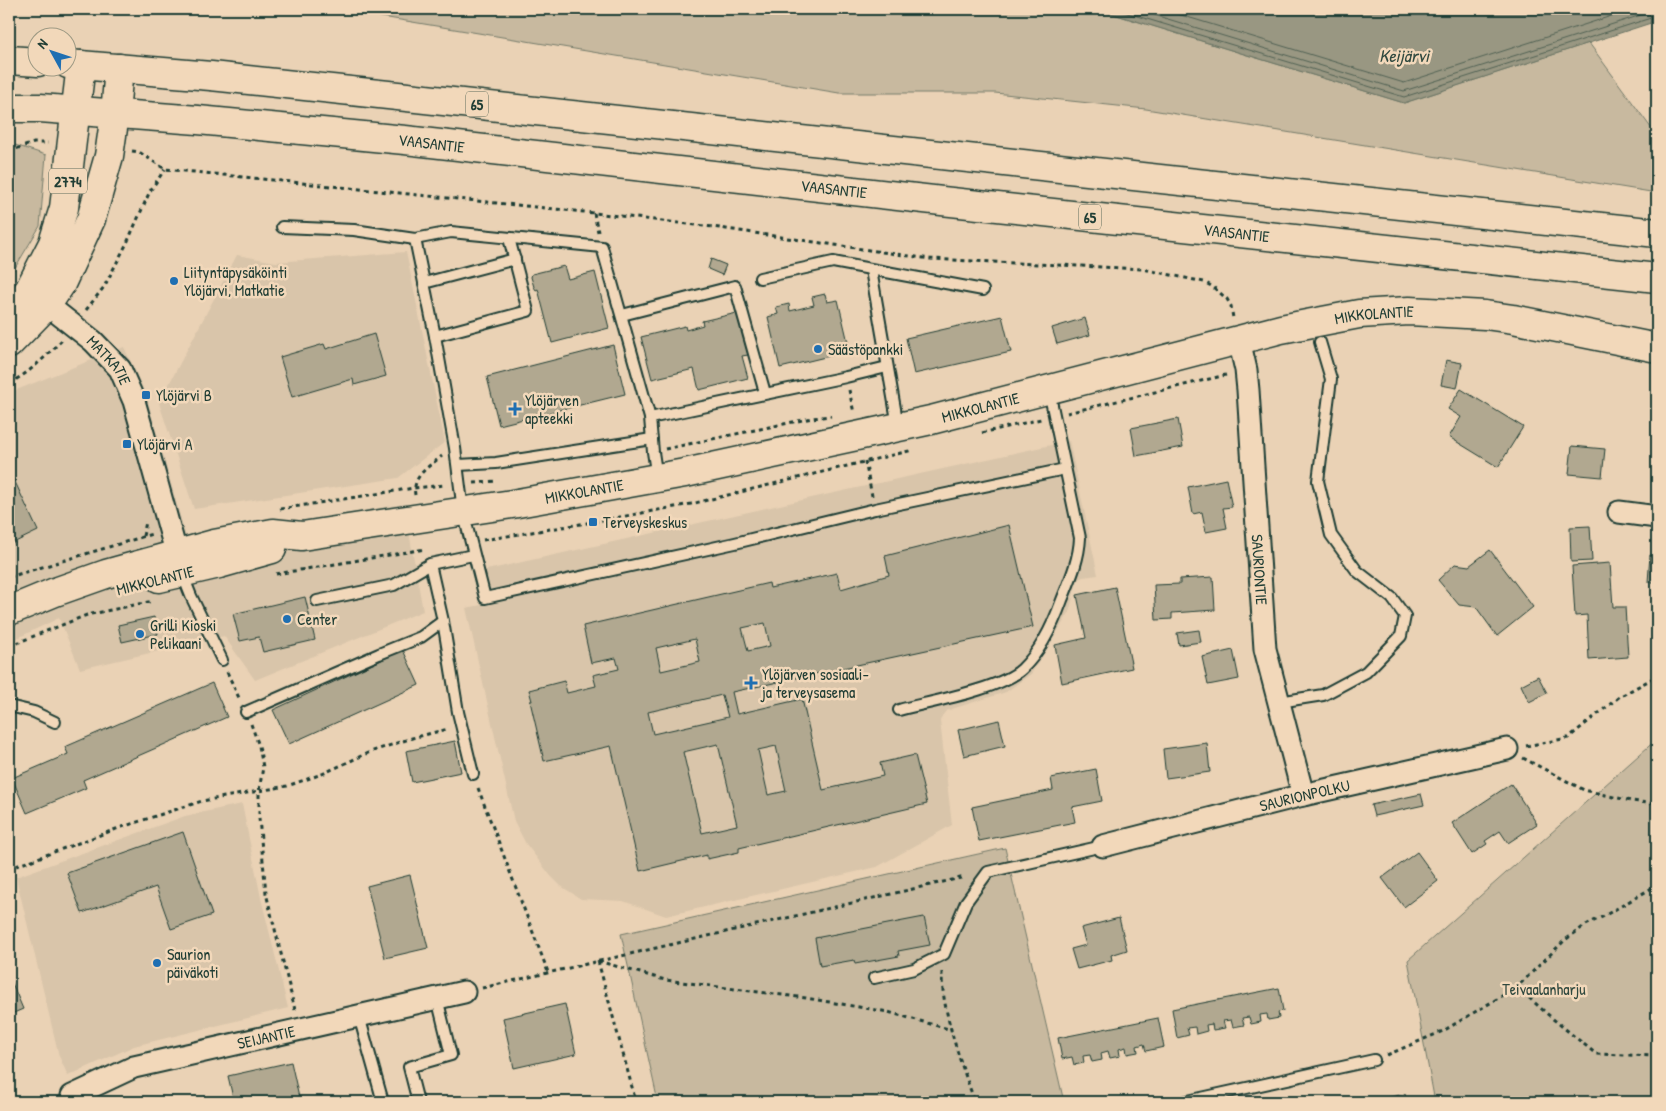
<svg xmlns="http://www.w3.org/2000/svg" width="1666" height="1111" font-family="'Patrick Hand',sans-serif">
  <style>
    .built { fill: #d9c5aa }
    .green { fill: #c8b99f; stroke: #747b6a }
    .water { fill: #999782; stroke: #687363 }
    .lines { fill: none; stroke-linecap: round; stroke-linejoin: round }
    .shore { stroke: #506153; stroke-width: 1 }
    .building { fill: #b1a890; stroke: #1f3d34; fill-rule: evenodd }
    .service-casing { stroke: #1f3d34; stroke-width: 14 }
    .minor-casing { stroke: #1f3d34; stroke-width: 25 }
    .secondary-casing { stroke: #1f3d34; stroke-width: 31 }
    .trunk-casing { stroke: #1f3d34; stroke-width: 31 }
    .path { stroke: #1f3d34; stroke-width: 3; stroke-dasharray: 4 4; stroke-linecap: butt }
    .service { stroke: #f2d8ba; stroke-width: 10 }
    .minor { stroke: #f2d8ba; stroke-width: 21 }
    .secondary { stroke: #f2d8ba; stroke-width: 28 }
    .trunk { stroke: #f2d8ba; stroke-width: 28 }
    .poi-dot { fill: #1f6fb2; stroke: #f2d8ba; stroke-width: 2 }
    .labels { text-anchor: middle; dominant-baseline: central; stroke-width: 5; stroke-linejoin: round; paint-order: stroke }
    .shield { fill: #f2d8ba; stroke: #5e6c5c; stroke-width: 1 }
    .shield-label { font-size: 15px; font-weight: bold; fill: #1f3d34 }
    .street-label { font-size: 16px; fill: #1f3d34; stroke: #f2d8ba }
    .poi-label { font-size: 16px; fill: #1f3d34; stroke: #f2d8ba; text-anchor: start }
    .park-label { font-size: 16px; fill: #30493f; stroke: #f2d8ba }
    .water-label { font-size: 18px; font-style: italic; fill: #314a40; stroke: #f2d8ba }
  </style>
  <rect width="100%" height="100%" fill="#ead2b5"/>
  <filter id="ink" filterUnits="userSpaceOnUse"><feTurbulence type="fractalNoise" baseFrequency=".02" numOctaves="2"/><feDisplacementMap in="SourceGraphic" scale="10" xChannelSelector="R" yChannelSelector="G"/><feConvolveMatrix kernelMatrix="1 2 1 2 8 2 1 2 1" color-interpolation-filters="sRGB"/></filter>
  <g filter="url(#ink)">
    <g class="built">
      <polygon points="406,252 445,442 398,478 194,509 159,403 237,255 276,262"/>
      <polygon points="124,347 146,395 187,540 404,504 423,611 255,680 224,636 80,669 59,618 9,642 9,393"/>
      <polygon points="1069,441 1098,575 1083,577 1079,579 1076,585 1069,613 1031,674 1006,692 955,708 946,711 942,716 940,721 952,825 877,867 666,916 623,901 581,899 561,886 550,875 526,844 514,821 466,608 481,605 473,573"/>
      <polygon points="242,804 261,898 288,1008 134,1046 68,1076 59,1056 16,877 185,816"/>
    </g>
    <g class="green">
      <polygon points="342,9 1097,9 1404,103 1589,43 1657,136 1657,193 1146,109 995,93 839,93 346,11"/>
      <polygon points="9,143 46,155 40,226 9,278"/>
      <polygon points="1657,739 1657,1102 1435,1102 1408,960"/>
      <polygon points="1005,848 1064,1102 658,1102 621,934"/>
    </g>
    <polygon class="water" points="1097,9 1657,9 1657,21 1404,103"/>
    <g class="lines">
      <g class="shore">
        <polyline points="1114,9 1404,97 1657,16"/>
        <polyline points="1135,9 1404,91 1657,10"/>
        <polyline points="1161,9 1404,83 1633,9"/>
      </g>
    </g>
    <g class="building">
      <polygon points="711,259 726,265 722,275 708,269"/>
      <polygon points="564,266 568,279 595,272 609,328 552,343 538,289 536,290 534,287 531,277 532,274"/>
      <polygon points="825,294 827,302 838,300 850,351 780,368 768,317 778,314 776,307 789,304 790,311 814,305 812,297"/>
      <polygon points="737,313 748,355 742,356 748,378 699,390 694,369 652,379 641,337 685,326 686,330 703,325 702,321"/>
      <polygon points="1002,316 1011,352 914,374 906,338"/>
      <polygon points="1085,318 1090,335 1057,344 1052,328"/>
      <polygon points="374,334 386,376 354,385 353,379 292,397 280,357 324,344 326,349"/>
      <polygon points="613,345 625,394 499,425 487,377"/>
      <polygon points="1446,360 1462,363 1457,388 1441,385"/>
      <polygon points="1461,389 1523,427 1498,467 1449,437 1461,417 1448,409"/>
      <polygon points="1178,419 1183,447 1136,456 1131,428"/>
      <polygon points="1572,446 1605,449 1602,477 1569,474"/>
      <polygon points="9,469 38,531 9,545"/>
      <polygon points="1226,479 1232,507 1223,508 1227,528 1206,532 1202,512 1193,514 1188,487"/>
      <path d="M 1009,525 L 1033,627 L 732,692 L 737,714 L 802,699 L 823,790 L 883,776 L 880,763 L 915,755 L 927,804 L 739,848 L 739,852 L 707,859 L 707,855 L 640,871 L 611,746 L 544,761 L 530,701 L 532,701 L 529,690 L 564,681 L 567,693 L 596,686 L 593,675 L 619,669 L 616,658 L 591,663 L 583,626 L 769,583 L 770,588 L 837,573 L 841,589 L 889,575 L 885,556 ZM 765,623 L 770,646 L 748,651 L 742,628 ZM 695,639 L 700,662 L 661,671 L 656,648 ZM 722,695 L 728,717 L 653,734 L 648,712 ZM 718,744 L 737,825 L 702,833 L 683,752 ZM 776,746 L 786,791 L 768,795 L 758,750 Z"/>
      <polygon points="1590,526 1592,561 1571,562 1570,527"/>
      <polygon points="1490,550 1533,607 1497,636 1476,607 1459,605 1438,580 1455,564 1469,566"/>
      <polygon points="1650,555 1657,556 1657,582 1648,582"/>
      <polygon points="1610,563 1613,607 1625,607 1628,657 1589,660 1587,615 1575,616 1572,566"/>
      <polygon points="1213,577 1215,610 1172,613 1172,619 1156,620 1154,585 1180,584 1180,579"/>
      <polygon points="1115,587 1132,668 1062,683 1055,645 1086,638 1077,595"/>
      <polygon points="305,597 315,640 263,652 259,637 240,641 233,614"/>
      <polygon points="154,617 158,634 122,642 118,625"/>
      <polygon points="1199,630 1201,642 1179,645 1177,633"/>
      <polygon points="403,650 419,685 289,744 273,710"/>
      <polygon points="1233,650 1239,679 1208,685 1202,657"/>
      <polygon points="1538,676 1547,693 1529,702 1521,685"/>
      <polygon points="212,683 227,717 83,780 86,788 27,813 12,778 68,754 65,747"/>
      <polygon points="999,720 1005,746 964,756 958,730"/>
      <polygon points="455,741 461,772 412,782 406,751"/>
      <polygon points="1207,743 1210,772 1166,778 1163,749"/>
      <polygon points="1096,769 1102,801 1072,807 1075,822 979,841 972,807 1053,790 1051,778"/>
      <polygon points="1511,784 1537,824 1508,843 1500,831 1485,841 1487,844 1472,854 1452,823"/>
      <polygon points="1421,794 1424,805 1374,816 1371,805"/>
      <polygon points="183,832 212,915 171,929 156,887 82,913 67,873"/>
      <polygon points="1417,852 1438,881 1404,907 1382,878"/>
      <polygon points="410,875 428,948 385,958 367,886"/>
      <polygon points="924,917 930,945 898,951 899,956 855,964 854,960 820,966 815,938"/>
      <polygon points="1119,918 1127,950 1111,955 1112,960 1077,969 1071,949 1086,945 1081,928"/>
      <polygon points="9,976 23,1009 9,1015"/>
      <polygon points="1279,988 1283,1011 1278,1012 1279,1018 1268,1020 1267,1014 1260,1015 1261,1022 1251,1024 1249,1017 1242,1018 1244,1025 1233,1027 1231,1020 1223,1021 1225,1028 1213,1030 1212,1024 1206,1025 1207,1031 1196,1034 1195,1027 1187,1028 1189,1035 1177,1038 1172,1009"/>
      <polygon points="565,1004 576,1054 514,1068 503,1018"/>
      <polygon points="1158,1018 1164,1047 1146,1051 1144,1044 1137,1046 1138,1052 1127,1054 1126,1047 1119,1049 1120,1056 1110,1058 1108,1051 1101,1053 1102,1060 1092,1062 1090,1055 1083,1056 1084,1063 1074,1065 1072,1057 1062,1059 1058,1038"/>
      <polygon points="291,1062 300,1102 234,1102 228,1076"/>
      <polygon points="1405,1094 1407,1102 1366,1102"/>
    </g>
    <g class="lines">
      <g class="service-casing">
        <g id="service">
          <polyline points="282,227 354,230 415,239 451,232 602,247 650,418 653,452 657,478"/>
          <polyline points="415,239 435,336 455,448 463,511 485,598 735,543 875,509 1065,469"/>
          <polyline points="871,270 898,426"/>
          <polyline points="760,278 833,262 983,290"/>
          <polyline points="424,283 515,259"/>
          <polyline points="622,315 735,286 765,393"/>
          <polyline points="435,336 528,311 509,238"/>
          <polyline points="650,418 846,377 887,367"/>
          <polyline points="458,465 496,463 652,439"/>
          <polyline points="182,573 191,596 222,660"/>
          <polyline points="317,601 394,585 430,564"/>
          <polyline points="1279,702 1323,695 1366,672 1401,636 1405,616 1392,598 1357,571 1331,535 1318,481 1331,379 1320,342"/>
          <polyline points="9,706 34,712 55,722"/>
          <path d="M 899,710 C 929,702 1001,689 1022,669 C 1041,651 1053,625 1062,600 C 1070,580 1079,560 1080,538 L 1049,391"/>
          <polyline points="246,712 379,654 421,637 443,621"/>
          <polyline points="473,774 458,712 443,621 430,564 473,555"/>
          <polyline points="874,978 914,969 944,954 966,902 988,872 1103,846"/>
          <polyline points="359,1016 383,1102"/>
          <polyline points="418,1102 409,1067 451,1055 437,998"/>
          <polyline points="1183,1102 1374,1060"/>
        </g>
      </g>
      <g class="minor-casing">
        <g id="minor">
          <path id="s1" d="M 36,296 L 93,341 L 120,369 L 134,401 L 145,440 L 181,570"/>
          <path id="s2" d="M 1239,340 L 1246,370 L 1248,390 L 1265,649 L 1303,795"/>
          <polyline points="1619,512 1657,517"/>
          <path id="s3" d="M 1103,846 L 1303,795 L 1507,749"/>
          <path id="s4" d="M 72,1096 L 134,1067 L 464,992"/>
        </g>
      </g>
      <g class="secondary-casing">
        <g id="secondary">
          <polyline points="159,578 219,564 272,549"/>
          <path id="s5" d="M 9,611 L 55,592 L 106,574 L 214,544 L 273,533 L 302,536 L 512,504 L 685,473 L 931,420 L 1281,329 L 1359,314 L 1409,311 L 1485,315 L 1513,319 L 1657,348"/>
        </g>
      </g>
      <g class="trunk-casing">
        <g id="trunk">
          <polyline points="9,60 38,62"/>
          <polyline points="68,64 211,76 407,97 1657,233"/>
          <path id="s6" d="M 9,108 L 40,108 L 198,120 L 405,140 L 942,201 L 1657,278"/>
          <polyline points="9,314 29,290 53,243 64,208 81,65"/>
          <polyline points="9,344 47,305 61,284 91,219 109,156 115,114 119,68"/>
        </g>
      </g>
      <g class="path">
        <polyline points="9,151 34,143 48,143"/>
        <polyline points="132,151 139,152 165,169 594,213 713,227 930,259 1143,269 1204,282 1213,287 1227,299 1231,306 1233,318"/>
        <polyline points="594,213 598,232"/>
        <polyline points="86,310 104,287 127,243 150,191 165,169"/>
        <path d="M 9,383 C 29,374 46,356 62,340"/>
        <polyline points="849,390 854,413"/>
        <polyline points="1067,413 1226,375"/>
        <polyline points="982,433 1041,419"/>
        <polyline points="665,449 812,418 831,416"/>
        <polyline points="865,461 872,496"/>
        <polyline points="474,483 497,481"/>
        <path d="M 415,495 C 412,476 428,467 442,456"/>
        <polyline points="280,509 414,488 445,485"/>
        <polyline points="143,536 146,522"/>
        <polyline points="483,540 593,522 691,504 913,450"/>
        <polyline points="276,574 425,549"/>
        <polyline points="9,577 152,534"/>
        <polyline points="9,646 87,615 153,601"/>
        <polyline points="227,672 240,700"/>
        <polyline points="251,724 259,746 263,767 259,791 259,818 266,893 295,1010"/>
        <polyline points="1526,746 1568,738 1619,697 1657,676"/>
        <polyline points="1523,758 1584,790 1631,801 1657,804"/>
        <polyline points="478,788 548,972"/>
        <polyline points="9,870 16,866 119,828 202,801 287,786 322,774 370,752 412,738 448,729"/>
        <polyline points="598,961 665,980 806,998 888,1012 952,1030"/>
        <polyline points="598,961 636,1102"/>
        <path d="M 942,972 C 941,1009 962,1067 975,1102"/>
        <polyline points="1517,987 1553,1019 1596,1054 1657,1056"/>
        <polyline points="482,988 965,877"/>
        <polyline points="1387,1055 1443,1031 1517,987 1565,940 1586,925 1604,916 1657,885"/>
      </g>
      <use href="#service" class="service"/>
      <use href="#minor" class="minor"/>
      <use href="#secondary" class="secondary"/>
      <use href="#trunk" class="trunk"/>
    </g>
  </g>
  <g class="poi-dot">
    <circle cx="174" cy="281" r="5"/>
    <circle cx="818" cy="349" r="5"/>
    <rect x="141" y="390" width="10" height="10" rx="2.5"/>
    <path d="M512.5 401.5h5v5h5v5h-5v5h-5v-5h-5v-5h5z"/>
    <rect x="122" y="439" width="10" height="10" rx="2.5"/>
    <rect x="588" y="517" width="10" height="10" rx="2.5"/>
    <circle cx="287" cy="619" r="5"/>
    <circle cx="140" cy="634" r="5"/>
    <path d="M748.5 675.5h5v5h5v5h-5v5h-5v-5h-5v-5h5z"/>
    <circle cx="157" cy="963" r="5"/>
  </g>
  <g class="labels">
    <g class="shield">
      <rect x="466" y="91.5" width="22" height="25" rx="4"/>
      <rect x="49" y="168.5" width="38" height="25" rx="4"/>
      <rect x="1079" y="204.5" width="22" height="25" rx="4"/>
    </g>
    <g class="shield-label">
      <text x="477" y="104">65</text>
      <text x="68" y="181">2774</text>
      <text x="1090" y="217">65</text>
    </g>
    <g class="street-label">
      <text stroke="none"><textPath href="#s6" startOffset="424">VAASANTIE</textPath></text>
      <text stroke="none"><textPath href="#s6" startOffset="829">VAASANTIE</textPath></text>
      <text stroke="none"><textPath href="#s6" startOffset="1234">VAASANTIE</textPath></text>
      <text stroke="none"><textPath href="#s5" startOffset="1401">MIKKOLANTIE</textPath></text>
      <text stroke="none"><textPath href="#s1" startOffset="98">MATKATIE</textPath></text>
      <text stroke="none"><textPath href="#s5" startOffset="996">MIKKOLANTIE</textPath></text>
      <text stroke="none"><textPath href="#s5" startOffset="591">MIKKOLANTIE</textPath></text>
      <text stroke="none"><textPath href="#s2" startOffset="231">SAURIONTIE</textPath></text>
      <text transform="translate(155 580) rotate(-14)">MIKKOLANTIE</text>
      <text stroke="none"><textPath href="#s3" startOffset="208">SAURIONPOLKU</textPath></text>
      <text stroke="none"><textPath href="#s4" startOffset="204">SEIJANTIE</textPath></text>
    </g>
    <g class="poi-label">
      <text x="184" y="272">Liityntäpysäköinti<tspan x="184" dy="18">Ylöjärvi, Matkatie</tspan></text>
      <text x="828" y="349">Säästöpankki</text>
      <text x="156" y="395">Ylöjärvi B</text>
      <text x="525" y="400">Ylöjärven<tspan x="525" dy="18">apteekki</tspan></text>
      <text x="137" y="444">Ylöjärvi A</text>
      <text x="603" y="522">Terveyskeskus</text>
      <text x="297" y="619">Center</text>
      <text x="150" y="625">Grilli Kioski<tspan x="150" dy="18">Pelikaani</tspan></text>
      <text x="762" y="674">Ylöjärven sosiaali-<tspan x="762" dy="18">ja terveysasema</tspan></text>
      <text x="167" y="954">Saurion<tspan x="167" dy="18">päiväkoti</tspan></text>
    </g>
    <g class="park-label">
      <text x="1544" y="989">Teivaalanharju</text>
    </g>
    <g class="water-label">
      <text x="1404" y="55">Keijärvi</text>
    </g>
  </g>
  <rect width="1666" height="1111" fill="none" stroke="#f2d8ba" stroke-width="30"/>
  <rect x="15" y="15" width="1636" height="1081" fill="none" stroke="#1f3d34" stroke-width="2" filter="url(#ink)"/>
  <g transform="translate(52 52) rotate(310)"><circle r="24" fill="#f2d8ba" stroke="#9e9a84"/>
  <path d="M0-4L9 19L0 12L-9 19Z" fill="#1f6fb2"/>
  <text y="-8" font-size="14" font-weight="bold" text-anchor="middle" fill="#1f3d34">N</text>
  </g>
</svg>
